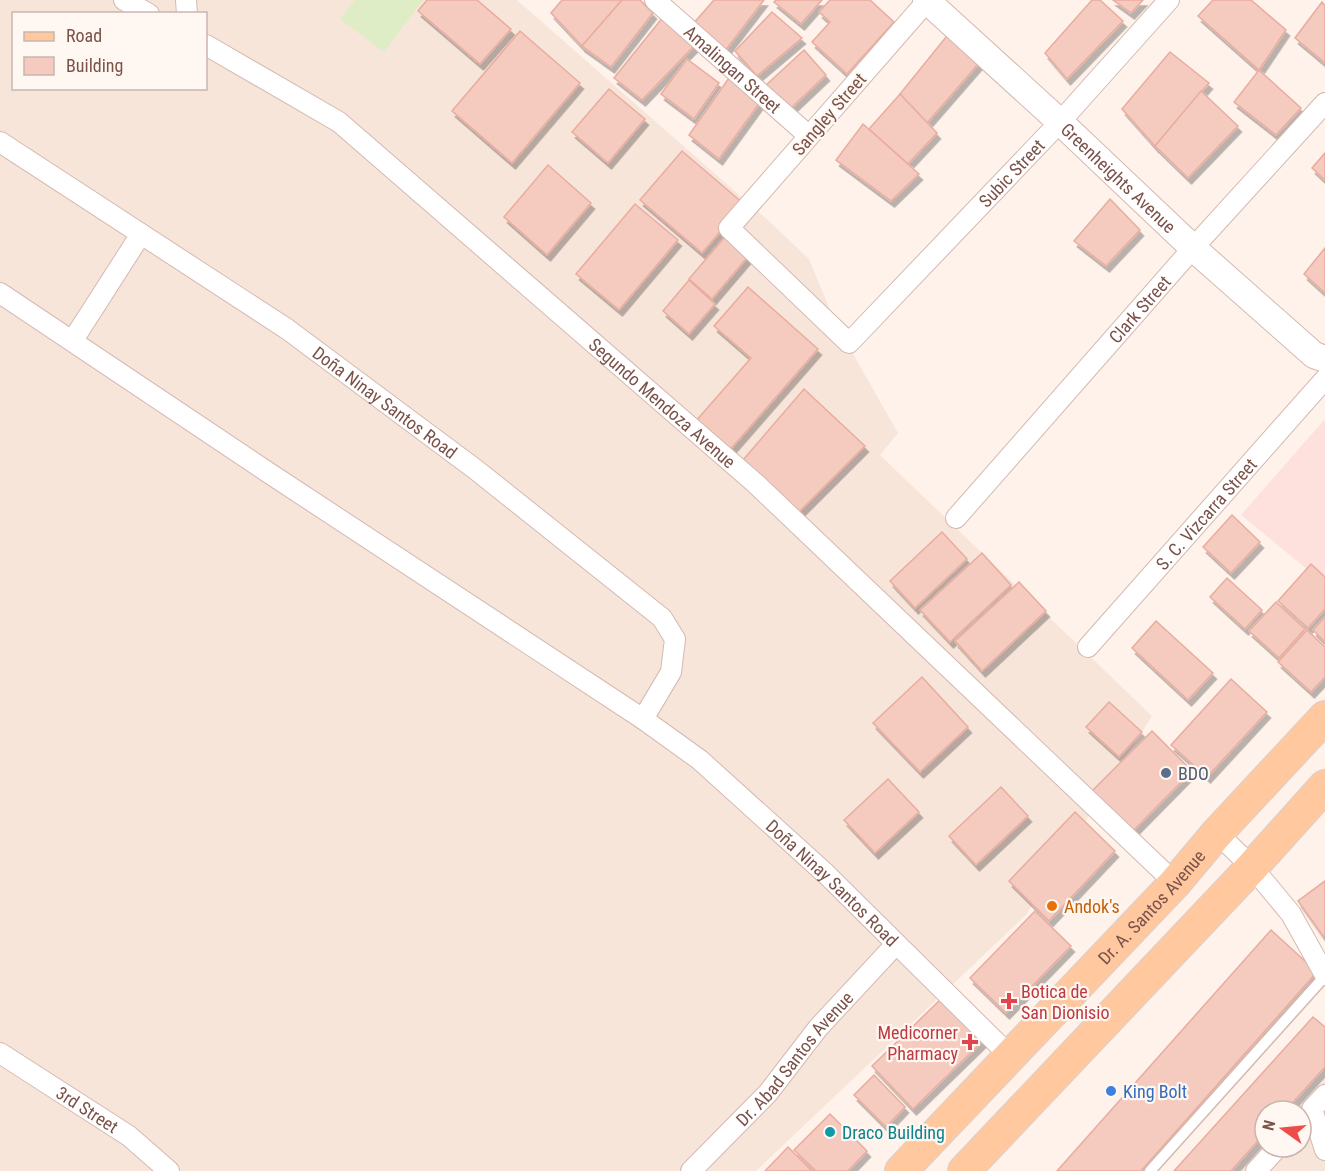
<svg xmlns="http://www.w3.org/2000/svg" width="1325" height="1171" font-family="'Roboto Condensed',sans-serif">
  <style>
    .residential { fill: #f8e5da; fill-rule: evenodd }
    .commercial { fill: #fee0dd }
    .green { fill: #deedc6 }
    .building { fill: #f5cabf; stroke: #e9ac9e; stroke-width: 1.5; filter: url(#shadow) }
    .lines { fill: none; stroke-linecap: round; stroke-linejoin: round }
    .service-casing { stroke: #d4b9b0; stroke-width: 13 }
    .minor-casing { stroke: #d4b9b0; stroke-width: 22 }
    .tertiary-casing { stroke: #d4b9b0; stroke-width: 28 }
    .primary-casing { stroke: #dacfcc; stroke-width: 34 }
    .service { stroke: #fff; stroke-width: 10 }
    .minor { stroke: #fff; stroke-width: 20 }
    .tertiary { stroke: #fff; stroke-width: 26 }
    .primary { stroke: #ffc89f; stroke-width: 32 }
    .service-dot { fill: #5c6f8a; stroke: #fff7f1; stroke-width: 2 }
    .food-dot { fill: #e8710a; stroke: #fff7f1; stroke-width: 2 }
    .health-dot { fill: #e0444e; stroke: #fff7f1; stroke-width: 2 }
    .shop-dot { fill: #3f7fe0; stroke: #fff7f1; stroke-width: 2 }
    .culture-dot { fill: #0f9aa8; stroke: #fff7f1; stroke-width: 2 }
    .labels { text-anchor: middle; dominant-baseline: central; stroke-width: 4.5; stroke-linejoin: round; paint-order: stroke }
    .street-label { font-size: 18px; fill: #7b524a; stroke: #fff7f1 }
    .service-label { font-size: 18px; fill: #4e5e75; stroke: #fff7f1; text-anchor: start }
    .food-label { font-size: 18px; fill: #c56008; stroke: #fff7f1; text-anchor: start }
    .health-label { font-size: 18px; fill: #be3a42; stroke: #fff7f1; text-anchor: start }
    .shop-label { font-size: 18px; fill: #366cbe; stroke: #fff7f1; text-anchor: start }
    .culture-label { font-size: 18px; fill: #0d838f; stroke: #fff7f1; text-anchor: start }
  </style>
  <defs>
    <filter id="shadow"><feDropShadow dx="3.5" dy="6" stdDeviation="0" flood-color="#0004"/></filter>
  </defs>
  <rect width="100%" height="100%" fill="#fef2ea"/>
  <g class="residential">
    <path d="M 0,0 L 517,0 L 770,222 L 809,259 L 835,322 L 898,433 L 880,455 L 1152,716 L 1026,915 L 756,1171 L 0,1171 ZM 14,14 L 206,14 L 206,88 L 14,88 Z"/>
    <polygon points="1325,1079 1325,1171 1240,1171 1265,1144 1265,1147 1301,1147 1301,1111 1296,1111"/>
  </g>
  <polygon class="commercial" points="1325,419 1325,584 1241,515"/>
  <polygon class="green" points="355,0 423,0 384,52 340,19"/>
  <g class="building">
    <polygon points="427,0 477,0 511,29 480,64 418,11"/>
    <polygon points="562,0 622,0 582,46 551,13"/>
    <polygon points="622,0 640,0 653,13 611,67 582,46"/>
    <polygon points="714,0 764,0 725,51 693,24"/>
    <polygon points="776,0 822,0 801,24 774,2"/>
    <polygon points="830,0 870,0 894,22 847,74 812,42 830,22 819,12"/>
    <polygon points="1092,0 1100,0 1123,21 1067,79 1045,53"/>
    <polygon points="1113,0 1143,0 1131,13"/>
    <polygon points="1213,0 1251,0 1286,30 1259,70 1198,16"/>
    <polygon points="1322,2 1325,6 1325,63 1295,38"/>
    <polygon points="772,12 802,38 757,76 735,51"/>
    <polygon points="663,17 696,44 642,100 614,78"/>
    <polygon points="520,31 580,83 512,163 452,111"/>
    <polygon points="950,32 980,62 927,123 900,94"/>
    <polygon points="804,50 826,75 788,111 765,86"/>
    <polygon points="1170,52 1209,83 1155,146 1122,109"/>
    <polygon points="687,59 719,83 694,119 661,94"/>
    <polygon points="1259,70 1301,108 1276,135 1234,102"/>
    <polygon points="731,75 761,101 719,159 689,135"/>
    <polygon points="609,89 645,119 608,163 572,132"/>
    <polygon points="1201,91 1238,126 1188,178 1155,146"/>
    <polygon points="900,94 937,133 908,164 869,129"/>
    <polygon points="863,124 919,174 891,201 836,160"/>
    <polygon points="682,151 744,204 702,253 640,200"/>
    <polygon points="1325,153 1325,180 1312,168"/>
    <polygon points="548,165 591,203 547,255 504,217"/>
    <polygon points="1110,199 1140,230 1106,266 1074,241"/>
    <polygon points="635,204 678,240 619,310 576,274"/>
    <polygon points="729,232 752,252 712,299 689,279"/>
    <polygon points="1325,248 1325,293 1304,274"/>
    <polygon points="689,280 715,304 689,334 663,311"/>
    <polygon points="748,287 818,349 729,451 695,422 751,358 714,326"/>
    <polygon points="804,389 865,446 798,513 743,460"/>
    <polygon points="1232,515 1260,542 1231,573 1203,547"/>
    <polygon points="942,532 967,559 915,608 890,581"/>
    <polygon points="982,553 1011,585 950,642 920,610"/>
    <polygon points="1311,564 1325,577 1325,609 1308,628 1278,601"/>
    <polygon points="1227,578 1262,610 1245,629 1210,597"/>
    <polygon points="1019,582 1046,611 982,671 955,641"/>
    <polygon points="1276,602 1305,629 1279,658 1249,631"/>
    <polygon points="1325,617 1325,642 1313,630"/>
    <polygon points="1156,621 1213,673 1188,700 1132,648"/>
    <polygon points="1307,630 1325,647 1325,677 1311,692 1278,662"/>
    <polygon points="922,677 968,727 920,772 873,723"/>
    <polygon points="1231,679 1267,712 1207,777 1171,745"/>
    <polygon points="1109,702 1142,732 1119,757 1086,727"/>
    <polygon points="1152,731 1192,771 1130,834 1090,793"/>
    <polygon points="888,779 919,812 875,853 844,820"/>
    <polygon points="1001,787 1028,816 976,865 949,836"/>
    <polygon points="1075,812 1115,851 1049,921 1009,881"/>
    <polygon points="1325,881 1325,934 1323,936 1298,901"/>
    <polygon points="1035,911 1071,946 1006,1013 970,978"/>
    <polygon points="1271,930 1317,972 1141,1171 1057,1171"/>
    <polygon points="943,997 984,1040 913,1109 872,1066"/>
    <polygon points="1313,1017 1325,1027 1325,1067 1285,1111 1265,1111 1265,1133 1231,1171 1174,1171"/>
    <polygon points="874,1075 905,1107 886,1127 854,1095"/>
    <polygon points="830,1114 867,1151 848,1171 816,1171 794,1150"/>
    <polygon points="788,1147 812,1171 765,1171"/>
  </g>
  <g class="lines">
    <g class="service-casing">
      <polyline id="service" points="1150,1171 1325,976"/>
    </g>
    <g class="minor-casing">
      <g id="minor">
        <polyline points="124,0 149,14"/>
        <polyline points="186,0 187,14"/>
        <path id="s1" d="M 655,0 L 809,136"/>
        <path id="s2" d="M 928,0 L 729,228 L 849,343 L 1060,122 L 1169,0"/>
        <path id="s3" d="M 206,45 L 339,122 L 755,483 L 1175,883"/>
        <path id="s4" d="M 0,142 L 287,329 L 475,469 L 662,618 L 675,639 L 671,672 L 643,719"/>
        <path id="s5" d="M 0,293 L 269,473 L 643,719 L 700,760 L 826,874 L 1011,1057"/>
        <polyline points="73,340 141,234"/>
        <path id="s6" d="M 956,518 L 1193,248 L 1325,103"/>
        <path id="s7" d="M 1088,647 L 1325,379"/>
        <polyline points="1217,833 1252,867 1291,914 1325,975"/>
        <path id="s8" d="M 0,1053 L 129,1136 L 169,1171"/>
        <polyline points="1325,1095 1312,1109 1325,1150"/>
        <path id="s9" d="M 691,1171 L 768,1093 L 818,1028 L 896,944"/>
        <polyline points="1256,1171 1278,1147"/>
      </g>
    </g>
    <g class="tertiary-casing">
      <g id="tertiary">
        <path id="s10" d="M 926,0 L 1060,122 L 1193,248 L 1314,355 L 1325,359"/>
      </g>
    </g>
    <g class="primary-casing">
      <g id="primary">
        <path id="s11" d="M 901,1171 L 1175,883 L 1217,833 L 1325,717"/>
        <polyline points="964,1171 1252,867 1325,786"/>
      </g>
    </g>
    <use href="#service" class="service"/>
    <use href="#minor" class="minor"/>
    <use href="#tertiary" class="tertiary"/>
    <use href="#primary" class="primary"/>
  </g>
  <circle class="service-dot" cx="1166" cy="773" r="6"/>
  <circle class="food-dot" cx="1052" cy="906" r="6"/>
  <g class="health-dot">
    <path d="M1006 992h6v6h6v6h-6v6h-6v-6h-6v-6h6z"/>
    <path d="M967 1033h6v6h6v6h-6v6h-6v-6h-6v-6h6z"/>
  </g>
  <circle class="shop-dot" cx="1111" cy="1091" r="6"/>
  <circle class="culture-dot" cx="830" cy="1132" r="6"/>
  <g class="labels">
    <g class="street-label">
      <text stroke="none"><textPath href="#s1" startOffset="104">Amalingan Street</textPath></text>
      <text transform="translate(829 114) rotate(-49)">Sangley Street</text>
      <text stroke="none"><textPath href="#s2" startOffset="704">Subic Street</textPath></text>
      <text stroke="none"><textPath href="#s10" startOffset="262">Greenheights Avenue</textPath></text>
      <text stroke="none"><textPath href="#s6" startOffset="278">Clark Street</textPath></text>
      <text stroke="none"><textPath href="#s4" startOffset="465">Doña Ninay Santos Road</textPath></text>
      <text stroke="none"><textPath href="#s3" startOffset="582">Segundo Mendoza Avenue</textPath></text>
      <text stroke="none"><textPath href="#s7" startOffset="178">S. C. Vizcarra Street</textPath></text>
      <text stroke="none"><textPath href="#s5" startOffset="1022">Doña Ninay Santos Road</textPath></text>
      <text stroke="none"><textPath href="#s11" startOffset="364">Dr. A. Santos Avenue</textPath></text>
      <text stroke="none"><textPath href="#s9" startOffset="153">Dr. Abad Santos Avenue</textPath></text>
      <text stroke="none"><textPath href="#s8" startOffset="104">3rd Street</textPath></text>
    </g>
    <g class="service-label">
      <text x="1178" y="773">BDO</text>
    </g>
    <g class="food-label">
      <text x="1064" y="906">Andok's</text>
    </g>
    <g class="health-label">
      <text x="1021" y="991">Botica de<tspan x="1021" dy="21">San Dionisio</tspan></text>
      <text x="958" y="1032" text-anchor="end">Medicorner<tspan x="958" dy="21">Pharmacy</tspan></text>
    </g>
    <g class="shop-label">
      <text x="1123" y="1091">King Bolt</text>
    </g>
    <g class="culture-label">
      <text x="842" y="1132">Draco Building</text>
    </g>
  </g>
  <rect x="12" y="12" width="195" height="78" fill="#fff7f1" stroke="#cab5ae" stroke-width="1.5"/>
  <rect x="24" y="32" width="30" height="9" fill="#ffc89f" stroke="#cab5ae" stroke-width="1.5"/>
  <text x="66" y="42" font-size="18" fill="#7b524a">Road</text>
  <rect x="24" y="57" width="30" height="18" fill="#f5cabf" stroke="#cab5ae" stroke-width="1.5"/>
  <text x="66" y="72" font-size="18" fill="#7b524a">Building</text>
  <g transform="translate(1283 1129) rotate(285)"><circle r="28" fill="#fff7f1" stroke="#cab5ae" stroke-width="1.5"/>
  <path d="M0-4.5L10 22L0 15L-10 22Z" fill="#ee4c48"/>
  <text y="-9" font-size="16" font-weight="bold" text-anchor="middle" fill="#7b524a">N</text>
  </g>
</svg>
